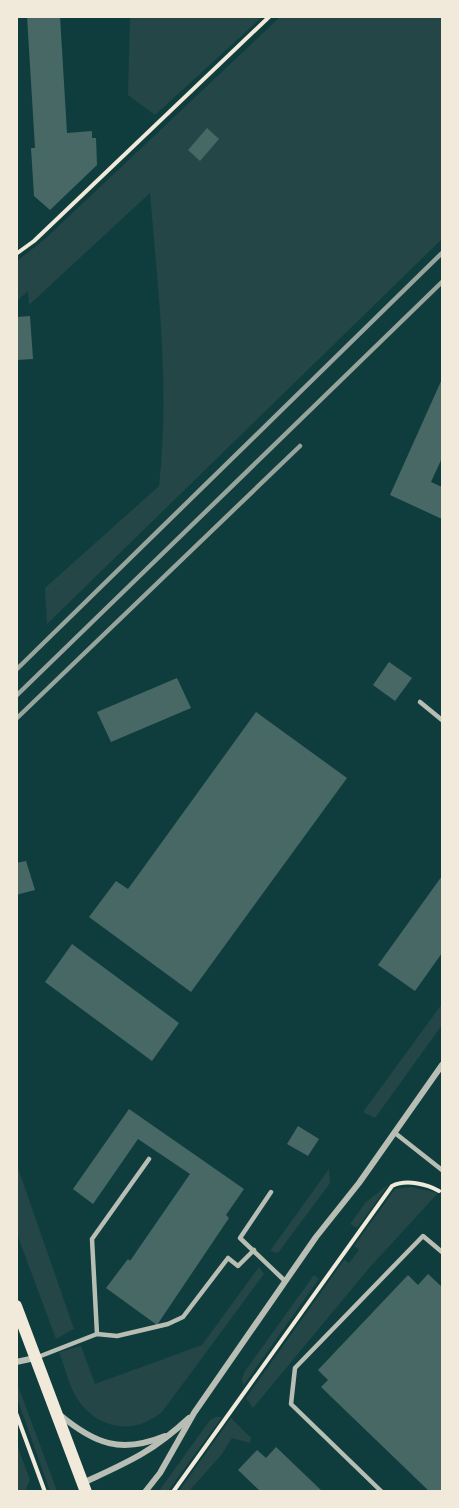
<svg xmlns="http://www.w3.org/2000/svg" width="459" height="1508" font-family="Montserrat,sans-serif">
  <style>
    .green { fill: #244646 }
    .building { fill: #486865 }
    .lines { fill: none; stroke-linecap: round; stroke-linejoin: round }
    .path { stroke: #f1e9da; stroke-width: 4 }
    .service { stroke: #b8beb3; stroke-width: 4.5 }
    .minor { stroke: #b8beb3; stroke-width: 6 }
    .secondary { stroke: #f1e9da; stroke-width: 12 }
    .rail { stroke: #97a49c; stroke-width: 4.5 }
  </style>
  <rect width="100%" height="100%" fill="#0f3d3e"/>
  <g class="green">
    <polygon points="130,17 130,16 262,17 155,115 128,95"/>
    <path d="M 280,17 L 442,17 L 442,239 L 47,624 L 45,588 L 159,486 C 170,388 158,291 150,193 L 29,305 L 28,291 L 17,301 L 16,262 L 46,238 Z"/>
    <polygon points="442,1004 442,1025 375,1118 363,1112"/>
    <polygon points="17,1165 74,1329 56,1339 17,1234"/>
    <polygon points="329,1169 330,1183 278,1253 270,1251"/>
    <polygon points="389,1184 357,1228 350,1224 366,1202"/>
    <polygon points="411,1187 438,1193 370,1267 253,1408 246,1398 344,1260 349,1263 359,1250 354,1246 395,1189"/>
    <path d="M 259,1267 L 264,1274 L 162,1412 C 134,1435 99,1430 78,1400 C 69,1387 65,1367 59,1352 L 81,1346 L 95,1384 L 202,1345 Z"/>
    <polygon points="314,1275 319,1279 243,1386 242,1379 245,1371"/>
    <polygon points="17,1383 18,1386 57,1491 50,1491 17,1398"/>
    <polygon points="216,1417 222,1417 168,1491 159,1491 210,1420"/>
    <polygon points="231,1418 251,1438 250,1443 232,1438 222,1454 189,1491 179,1491"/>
    <polygon points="16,1442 30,1480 25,1491 17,1491"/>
  </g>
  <g class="building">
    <polygon points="27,16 60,16 67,133 92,131 92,138 96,138 97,165 50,210 34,196 31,148 35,148"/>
    <polygon points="207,128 219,139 200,161 188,150"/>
    <polygon points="30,316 33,359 16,360 16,317"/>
    <polygon points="442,379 442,458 431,482 442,487 442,519 390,495"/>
    <polygon points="389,662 412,678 395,701 373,685"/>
    <polygon points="177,678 191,708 111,742 97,712"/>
    <polygon points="256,712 347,778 191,992 89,917 116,881 128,889"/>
    <polygon points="26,861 35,890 16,895 16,863"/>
    <polygon points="442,876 442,953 415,991 378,965"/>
    <polygon points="72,944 179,1023 152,1061 45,982"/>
    <polygon points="129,1109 244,1189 226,1215 229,1218 157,1325 106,1288 128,1259 130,1261 190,1174 138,1139 93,1204 73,1189"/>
    <polygon points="298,1126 319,1139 308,1156 287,1144"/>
    <polygon points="428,1274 442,1287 442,1492 430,1492 321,1387 328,1380 318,1370 408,1275 418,1285"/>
    <polygon points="276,1447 323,1492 261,1492 238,1470 257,1450 266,1458"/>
  </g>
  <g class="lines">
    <g class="path">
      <polyline points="16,254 34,241 270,16"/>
      <polyline points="16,1413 45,1492"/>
      <path d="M 173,1492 L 392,1186 C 406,1179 427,1184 439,1191"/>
    </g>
    <g class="service">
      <polyline points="420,702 442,720"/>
      <polyline points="395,1133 442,1170"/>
      <polyline points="271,1192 240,1238 285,1281"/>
      <polyline points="97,1334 92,1239 149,1159"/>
      <polyline points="38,1357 97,1334 117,1336 168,1324 183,1317 228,1258 238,1266 254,1250"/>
      <polyline points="382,1492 291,1404 295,1368 423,1236 442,1252"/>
    </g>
    <g class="minor">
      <polyline points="16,1362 35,1358"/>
      <path d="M 60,1415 C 95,1444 121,1454 165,1436"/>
      <path d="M 83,1483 C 128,1462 151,1453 189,1418"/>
      <polyline points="145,1492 160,1473 194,1413 316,1237 359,1183 442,1065"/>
    </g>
    <polyline class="secondary" points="16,1306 86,1492"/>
    <g class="rail">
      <polyline points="16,670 442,253"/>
      <polyline points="16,696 442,282"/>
      <polyline points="16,719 300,446"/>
    </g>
  </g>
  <rect width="459" height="1508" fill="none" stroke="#f1e9da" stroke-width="36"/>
</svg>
